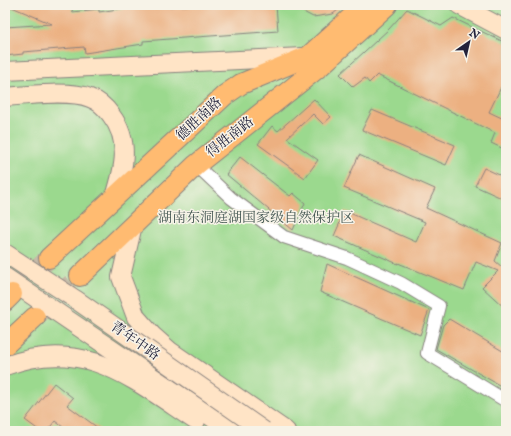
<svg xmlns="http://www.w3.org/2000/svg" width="511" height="436" font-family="'IM FELL English','Noto Serif SC',serif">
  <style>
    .green { fill: #9bd98e; stroke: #5e7e64 }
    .building { fill: #ecb081 }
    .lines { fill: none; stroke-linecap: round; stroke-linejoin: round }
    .primary-tunnel { stroke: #c6baa7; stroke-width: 20; stroke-dasharray: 20 10; stroke-linecap: butt }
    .street-casing { stroke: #88817e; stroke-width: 14 }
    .secondary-casing { stroke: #88817e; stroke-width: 20 }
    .primary-casing { stroke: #88817e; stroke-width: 22 }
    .street { stroke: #fff; stroke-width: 12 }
    .secondary { stroke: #ffe4c6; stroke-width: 18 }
    .primary { stroke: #ffbb71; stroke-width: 20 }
    .secondary-bridge-casing { stroke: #88817e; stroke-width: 20; stroke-linecap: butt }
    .secondary-bridge { stroke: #ffe4c6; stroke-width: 18 }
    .labels { text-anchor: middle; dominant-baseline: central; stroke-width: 3; stroke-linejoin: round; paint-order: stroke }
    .street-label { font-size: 14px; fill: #22223b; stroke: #f7f3e8 }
    .park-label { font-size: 14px; fill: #465954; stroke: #f7f3e8 }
  </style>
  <rect width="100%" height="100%" fill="#f7f3e8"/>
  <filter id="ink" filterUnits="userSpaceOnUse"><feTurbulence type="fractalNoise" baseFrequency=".025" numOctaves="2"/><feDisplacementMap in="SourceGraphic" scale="8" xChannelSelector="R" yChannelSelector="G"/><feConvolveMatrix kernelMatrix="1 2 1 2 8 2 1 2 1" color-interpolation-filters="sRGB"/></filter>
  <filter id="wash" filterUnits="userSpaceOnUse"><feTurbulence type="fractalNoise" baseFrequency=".012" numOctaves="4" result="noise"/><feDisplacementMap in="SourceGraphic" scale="16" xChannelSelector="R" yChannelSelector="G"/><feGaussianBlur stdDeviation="0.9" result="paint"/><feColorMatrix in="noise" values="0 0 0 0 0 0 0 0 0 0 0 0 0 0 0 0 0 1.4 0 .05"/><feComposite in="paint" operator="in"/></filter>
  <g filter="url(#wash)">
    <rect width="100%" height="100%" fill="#efe0c2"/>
    <rect class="green" x="5" y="5" width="501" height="426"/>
    <g id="blocks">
      <g class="building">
        <polygon points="7,5 73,5 72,12 99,9 99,12 124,8 123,6 133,5 137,5 137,9 196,5 276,5 278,31 143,41 143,44 85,53 84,47 23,52 23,54 5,56 5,27 52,24"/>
        <polygon points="290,5 344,5 333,14 313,17"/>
        <polygon points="407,9 441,26 453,18 506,43 506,77 489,112 506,120 506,150 491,143 495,133 377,75 369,83 365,78 353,87 340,74 389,29"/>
        <polygon points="314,99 331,117 323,124 313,114 287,138 318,160 305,178 258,144 272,126 278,131"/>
        <polygon points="372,110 455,145 446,165 362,130"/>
        <polygon points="359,155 435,189 426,208 502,243 495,261 502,267 506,263 506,309 482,287 498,271 476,262 464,290 398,263 398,264 334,236 345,211 416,242 425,222 344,188"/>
        <polygon points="240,157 290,196 293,193 305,203 293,230 226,174"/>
        <polygon points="484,168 506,178 506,200 475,186"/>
        <polygon points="327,264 429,310 420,335 320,292"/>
        <polygon points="449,319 506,353 506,389 436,349 443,325"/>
        <polygon points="54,383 73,398 67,405 102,431 68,431 55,421 47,431 40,431 25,420"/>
      </g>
    </g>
  </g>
  <g filter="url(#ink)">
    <use href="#blocks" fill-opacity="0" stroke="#88817e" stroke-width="1"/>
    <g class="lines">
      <g class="primary-tunnel">
        <polyline points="12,294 49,258"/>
        <polyline points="35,317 80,276"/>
      </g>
      <g class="street-casing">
        <polyline id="street" points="196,165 231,198 284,237 347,258 401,283 439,306 427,353 506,401"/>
      </g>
      <g class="secondary-casing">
        <g id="secondary">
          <polyline points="459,5 506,30"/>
          <polyline points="5,71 303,57"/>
          <path d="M 5,97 C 27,95 71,90 90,98 C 99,101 106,108 111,115 C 131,141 124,168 115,197"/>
          <polyline points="133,225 121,277 136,317 152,335 170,351 286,431"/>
          <polyline points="5,277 232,431"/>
          <path d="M 5,366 C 85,336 132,379 196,421"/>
        </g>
      </g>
      <g class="primary-casing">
        <g id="primary">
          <polyline points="49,258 225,95 241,84 309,56 365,5"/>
          <polyline points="80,276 196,165 319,67 387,5"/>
          <polyline points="5,301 12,294"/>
          <polyline points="5,345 35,317"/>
        </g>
      </g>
      <use href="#street" class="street"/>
      <use href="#secondary" class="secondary"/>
      <use href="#primary" class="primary"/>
      <g class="secondary-bridge-casing">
        <polyline id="secondary-bridge" points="5,253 75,299 264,431"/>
      </g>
      <use href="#secondary-bridge" class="secondary-bridge"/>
    </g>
  </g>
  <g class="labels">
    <g class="street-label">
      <text transform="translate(199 119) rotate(-43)">德胜南路</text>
      <text transform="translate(230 137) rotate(-38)">得胜南路</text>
      <text transform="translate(135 341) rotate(35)">青年中路</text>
    </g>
    <g class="park-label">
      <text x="256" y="218">湖南东洞庭湖国家级自然保护区</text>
    </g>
  </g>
  <rect width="511" height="436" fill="none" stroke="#f7f3e8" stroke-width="20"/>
  <g transform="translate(469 42) rotate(34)" stroke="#f7f3e8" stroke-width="3" paint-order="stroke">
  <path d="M0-3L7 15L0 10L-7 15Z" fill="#22223b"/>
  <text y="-6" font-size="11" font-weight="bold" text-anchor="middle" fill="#22223b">N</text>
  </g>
</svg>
